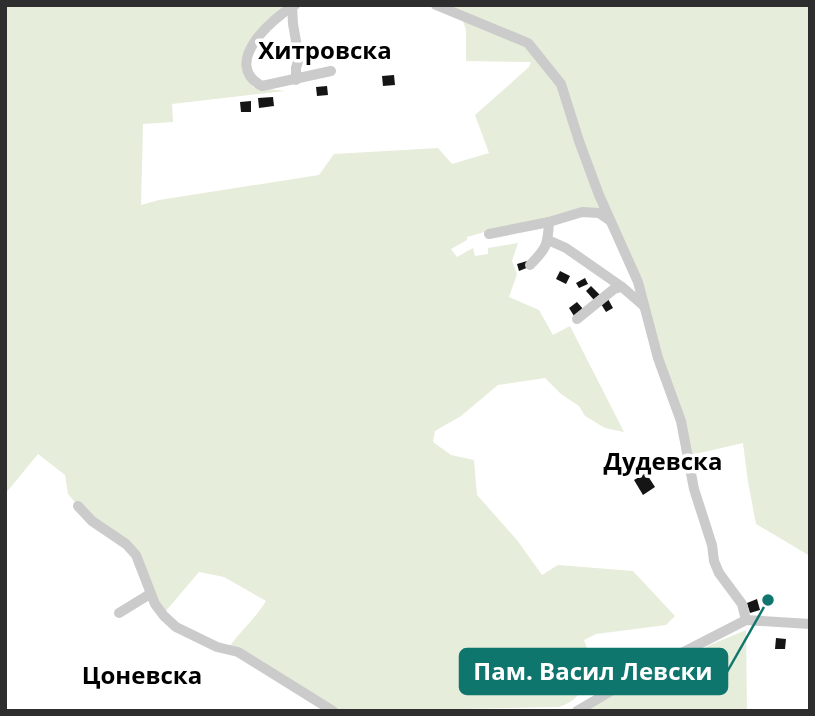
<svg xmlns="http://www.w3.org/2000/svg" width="815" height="716" font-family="'Open Sans',sans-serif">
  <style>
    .green { fill: #e6edda }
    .building { fill: #151515 }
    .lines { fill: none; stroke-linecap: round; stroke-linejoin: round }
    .street { stroke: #cbcbcb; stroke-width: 10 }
    .labels { text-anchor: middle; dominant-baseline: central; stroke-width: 7; stroke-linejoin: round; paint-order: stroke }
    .neighbourhood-label { font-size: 24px; font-weight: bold; fill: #000; stroke: #fff }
    .leader { fill: none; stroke: #0f766e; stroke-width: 2.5 }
    .callout-dot { fill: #0f766e; stroke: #fff; stroke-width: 2.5 }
    .callout { fill: #0f766e; stroke: #0f766e; stroke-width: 2.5 }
    .callout-label { font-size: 24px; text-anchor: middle; font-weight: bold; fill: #fff }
  </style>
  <rect width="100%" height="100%" fill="#fff"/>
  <g class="green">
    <path d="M 5,5 L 295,5 L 255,40 L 248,79 L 253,87 L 285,91 L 172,104 L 173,122 L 143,124 L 141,205 L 159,200 L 319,175 L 334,154 L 438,148 L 452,164 L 489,153 L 475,115 L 529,67 L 531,62 L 466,61 L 466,30 L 462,18 L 426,5 L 810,5 L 810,556 L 756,524 L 748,482 L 743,443 L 691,455 L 642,294 L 572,128 L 571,132 L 602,214 L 488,231 L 467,237 L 467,240 L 451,249 L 457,257 L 473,248 L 475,256 L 488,254 L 488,248 L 518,243 L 512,261 L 517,274 L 509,297 L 539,310 L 553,335 L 570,326 L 624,432 L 605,428 L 585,416 L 579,406 L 561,394 L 545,378 L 498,385 L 461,416 L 435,431 L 433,442 L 451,455 L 474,460 L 477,495 L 517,540 L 542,575 L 558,565 L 633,571 L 675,616 L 666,625 L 596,634 L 584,640 L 591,659 L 593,674 C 580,690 580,700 559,707 L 358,711 L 334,709 L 230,646 C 241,630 256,618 266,601 L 224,577 L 199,572 L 165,612 L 159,606 L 141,560 L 83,512 L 68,494 L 65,475 L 38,454 L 5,494 Z"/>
    <polygon points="746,630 747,711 578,711 661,673 710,645"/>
  </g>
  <g class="building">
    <polygon points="394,75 395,85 383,86 382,76"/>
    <polygon points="327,86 328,95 317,96 316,87"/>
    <polygon points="273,97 274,106 259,108 258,98"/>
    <polygon points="251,101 251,112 241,112 240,102"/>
    <polygon points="527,261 529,267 519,271 517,264"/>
    <polygon points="560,271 570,276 566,284 556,279"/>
    <polygon points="585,278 588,284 579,288 576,283"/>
    <polygon points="591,286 600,295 594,300 586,291"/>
    <polygon points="608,299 613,308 606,312 601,304"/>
    <polygon points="577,302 583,309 574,316 569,308"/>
    <polygon points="703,458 704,468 693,469 693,459"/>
    <polygon points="646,473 655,487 643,495 634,480"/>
    <polygon points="757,599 760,610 750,613 747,603"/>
    <polygon points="776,638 786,639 785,649 775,649"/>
  </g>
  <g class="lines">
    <g class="street">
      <path d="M 295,5 C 271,19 221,64 262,86 L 331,71"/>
      <polyline points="436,5 528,43 561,84 579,141 599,195 638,282 658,358 681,421 694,489 712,545 714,561 719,573 742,604 746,620"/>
      <polyline points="292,6 293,24 299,58 296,68 296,80"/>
      <polyline points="489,234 549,222 582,212 599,213 609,220"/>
      <polyline points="548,240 566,248 622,287 644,306"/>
      <path d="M 530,265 C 546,249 548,245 549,222"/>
      <polyline points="577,319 614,289 622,287"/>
      <polyline points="78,506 92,521 126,544 136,555 155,604 164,616 176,627 217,647 238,652 333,711"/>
      <polyline points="119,613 150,594"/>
      <polyline points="577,711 633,678 746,620 810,624"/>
    </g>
  </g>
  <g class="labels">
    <g class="neighbourhood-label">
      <text x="325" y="49">Хитровска</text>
      <text x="663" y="460">Дудевска</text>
      <text x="142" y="674">Цоневска</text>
    </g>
  </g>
  <path class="leader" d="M768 600L727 672"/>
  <circle class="callout-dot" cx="768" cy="600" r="7"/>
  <rect class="callout" x="460" y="649" width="267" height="45" rx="7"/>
  <g class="callout-label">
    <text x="593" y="680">Пам. Васил Левски</text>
  </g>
  <rect width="815" height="716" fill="none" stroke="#2e2e2e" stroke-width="14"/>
</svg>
